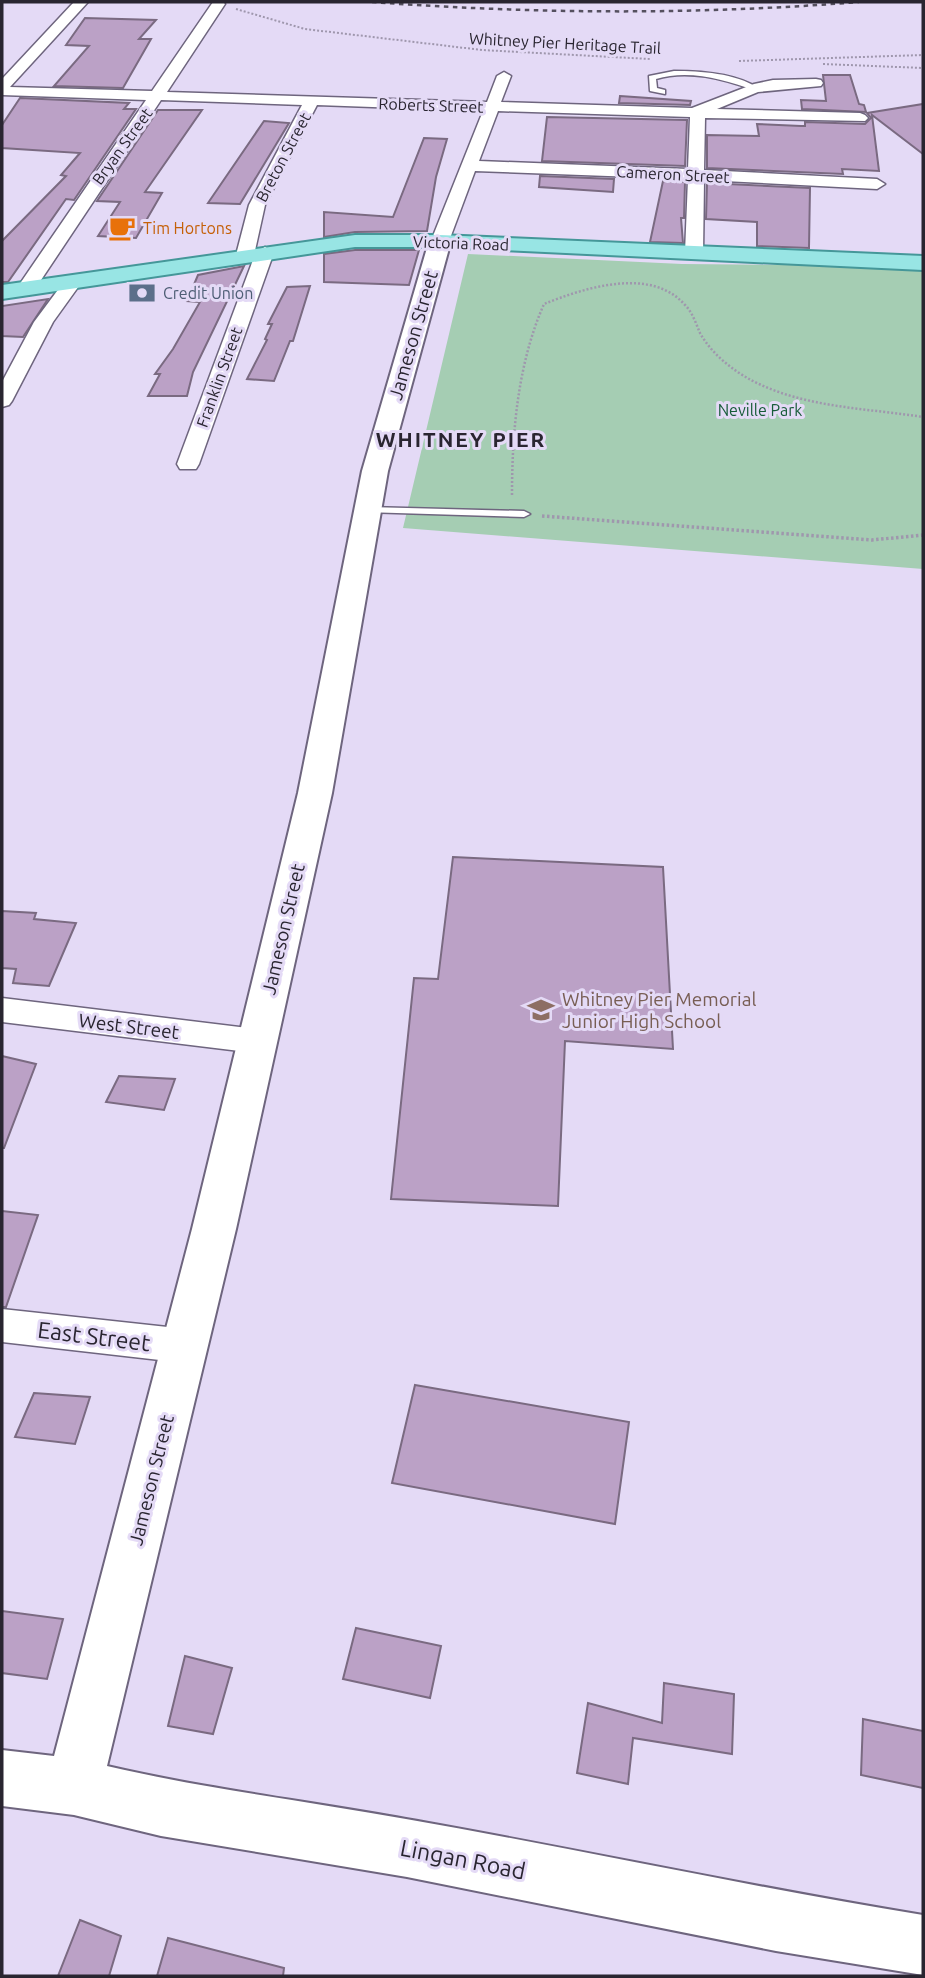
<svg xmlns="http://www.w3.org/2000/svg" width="925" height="1978" font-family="Ubuntu,sans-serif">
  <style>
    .green { fill: #a5cdb3 }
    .building { fill: #bba1c6; stroke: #7a6a81; stroke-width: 2 }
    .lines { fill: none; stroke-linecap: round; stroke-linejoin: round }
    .lane-casing { stroke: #6e657e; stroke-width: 3 }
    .street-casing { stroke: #6e657e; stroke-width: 3 }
    .secondary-casing { stroke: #6e657e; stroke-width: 4 }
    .primary-casing { stroke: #459799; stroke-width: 4 }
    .path-far2 { stroke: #9f97ad; stroke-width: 2; stroke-dasharray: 2 2; stroke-linecap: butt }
    .path-far1 { stroke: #9f97ad; stroke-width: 2.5; stroke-dasharray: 2 2; stroke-linecap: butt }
    .path { stroke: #9f97ad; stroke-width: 3.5; stroke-dasharray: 2.5 2.5; stroke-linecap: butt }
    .lane { fill: #fff; fill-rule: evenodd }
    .street { fill: #fff; fill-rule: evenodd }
    .secondary { fill: #fff; fill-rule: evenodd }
    .primary { fill: #98e5e4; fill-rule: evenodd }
    .rail { stroke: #55505f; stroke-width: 2.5; stroke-dasharray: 4.5 4.5; stroke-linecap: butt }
    .labels { text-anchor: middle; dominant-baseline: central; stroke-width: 6; stroke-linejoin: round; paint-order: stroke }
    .far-street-label { font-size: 16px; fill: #292530; stroke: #e4daf6 }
    .far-food-label { font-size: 16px; fill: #c56008; stroke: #e4daf6; text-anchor: start }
    .far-service-label { font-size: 16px; fill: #4e5e75; stroke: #e4daf6; text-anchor: start }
    .far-park-label { font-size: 16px; fill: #165b38; stroke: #e4daf6 }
    .street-label { font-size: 19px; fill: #292530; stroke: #e4daf6 }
    .education-label { font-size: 19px; fill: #785e54; stroke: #e4daf6; text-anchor: start }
    .far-district-label { font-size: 21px; font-weight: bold; letter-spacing: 2px; fill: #292530; stroke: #e4daf6 }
    .near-street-label { font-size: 23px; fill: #292530; stroke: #e4daf6 }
  </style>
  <rect width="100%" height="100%" fill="#e4daf6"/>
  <polygon class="green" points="468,254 682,264 923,266 923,569 403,528"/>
  <g class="building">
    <polygon points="85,18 156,20 139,39 151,39 123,88 54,86 89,46 66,45"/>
    <polygon points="823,75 850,75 859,104 864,105 866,112 802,109 801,100 826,101"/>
    <polygon points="620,96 691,101 690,105 619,103"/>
    <polygon points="20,98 129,103 124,109 136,109 74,200 66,199 8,282 2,282 2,241 66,176 61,175 80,153 2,148 2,125"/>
    <polygon points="923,104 923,154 872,115 879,171 842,169 843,174 707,168 707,135 759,136 757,124 801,126 805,126 805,122 865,124 871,118 867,113"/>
    <polygon points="158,110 202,110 145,192 162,193 136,238 98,236 120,202 97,201"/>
    <polygon points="547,117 687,120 685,166 542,161"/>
    <polygon points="264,121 289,123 240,204 208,203"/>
    <polygon points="424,138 447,139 436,177 427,231 355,232 324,237 324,212 393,217"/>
    <polygon points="540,176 614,179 613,192 539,187"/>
    <polygon points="663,181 685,182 684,218 681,218 683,243 650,242"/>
    <polygon points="707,183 810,188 809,248 757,246 757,222 706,219"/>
    <polygon points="355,250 419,250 409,285 324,282 324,254"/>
    <polygon points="244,266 193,372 187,396 148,396 160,374 155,374 173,349 200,302 187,301 198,275"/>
    <polygon points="310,286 293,341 290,341 274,381 247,379 267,340 265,339 272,324 268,324 287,287"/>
    <polygon points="48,299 23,337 2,336 2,306"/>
    <polygon points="453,857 663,867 673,1049 565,1041 558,1206 391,1199 414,978 438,979"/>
    <polygon points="2,911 36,913 34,919 76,923 49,986 13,983 16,969 2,968"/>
    <polygon points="2,1056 36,1064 4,1148 2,1148"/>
    <polygon points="119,1076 175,1079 164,1110 106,1102"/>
    <polygon points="2,1211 38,1215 6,1307 2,1307"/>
    <polygon points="415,1385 629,1422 615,1524 392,1483"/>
    <polygon points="34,1393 90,1397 75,1444 15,1437"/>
    <polygon points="2,1611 63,1619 47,1679 2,1673"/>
    <polygon points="356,1628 441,1646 430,1698 343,1679"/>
    <polygon points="185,1656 232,1668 213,1734 168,1726"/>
    <polygon points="664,1683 734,1694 732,1754 633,1738 628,1784 577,1773 588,1703 662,1723"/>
    <polygon points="863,1719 923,1731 923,1788 861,1775"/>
    <polygon points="80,1920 121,1936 109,1976 58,1976"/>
    <polygon points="168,1938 284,1968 283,1976 157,1976"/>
  </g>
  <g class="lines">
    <g class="lane-casing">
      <g id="lane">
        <path d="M 674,71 C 701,71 735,73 758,88 L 754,90 C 723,79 688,69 656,79 L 657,88 L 665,90 L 665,94 L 650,91 L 649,76 Z"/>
        <polygon points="368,507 524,511 530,514 524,517 364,512 364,508"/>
      </g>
    </g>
    <g class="street-casing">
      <g id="street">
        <path d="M 74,2 L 88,2 L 10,87 L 152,91 L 213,2 L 223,2 L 225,4 L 167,92 L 487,102 L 497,76 L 504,72 L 511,76 L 501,102 L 692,108 L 754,84 L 773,80 L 816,79 L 821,80 L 823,83 L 821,86 L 758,92 L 717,109 L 860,113 L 865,115 L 868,118 L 865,121 L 705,118 L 704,170 L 877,179 L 885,184 L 877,189 L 704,180 L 703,253 L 694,258 L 685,253 L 688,179 L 475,171 L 449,241 L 440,246 L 431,241 L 483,111 L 317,105 L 265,205 L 254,255 L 245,260 L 236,255 L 249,205 L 302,105 L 161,100 L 33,292 L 26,294 L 17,288 L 146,100 L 2,95 L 2,79 ZM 498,111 L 690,117 L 688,169 L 479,161 Z"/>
        <polygon points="265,247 274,252 199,464 196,469 180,469 177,464 256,252"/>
        <polygon points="72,277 81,283 53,322 12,401 9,405 2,407 2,382 34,322 66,279"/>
        <polygon points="2,998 256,1029 267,1032 272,1041 267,1050 256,1053 2,1022"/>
        <polygon points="2,1309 186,1329 199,1334 205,1346 199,1358 186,1363 2,1342"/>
      </g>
    </g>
    <g class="secondary-casing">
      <path id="secondary" d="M 440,235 L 448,236 L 451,241 L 388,471 L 332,793 L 236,1229 L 107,1766 C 206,1789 306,1801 406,1819 C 578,1849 750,1887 923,1915 L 923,1975 L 776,1951 L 407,1877 L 161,1836 L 74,1815 L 2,1806 L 2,1750 L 54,1756 L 192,1229 L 298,793 L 362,471 L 429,241 L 432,236 Z"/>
    </g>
    <g class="primary-casing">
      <polygon id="primary" points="355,235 440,235 923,256 923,270 440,247 355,247 2,299 2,285"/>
    </g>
    <g class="path-far2">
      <polyline points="236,9 305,29 482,50 650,59"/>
      <polyline points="739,61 923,55"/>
      <polyline points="823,64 923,68"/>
    </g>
    <path class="path-far1" d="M 512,495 C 512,431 518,363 544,304 C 584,288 651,266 685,305 C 693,313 696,324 700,333 C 711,353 732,370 751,380 C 804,408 866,408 923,417"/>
    <polyline class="path" points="542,516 872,540 923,535"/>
    <use href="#lane" class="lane"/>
    <use href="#street" class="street"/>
    <use href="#secondary" class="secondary"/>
    <use href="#primary" class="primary"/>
    <path class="rail" d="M 372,2 C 535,14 696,15 859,2"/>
  </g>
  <defs>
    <g id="cafe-bare" transform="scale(2.1)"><path d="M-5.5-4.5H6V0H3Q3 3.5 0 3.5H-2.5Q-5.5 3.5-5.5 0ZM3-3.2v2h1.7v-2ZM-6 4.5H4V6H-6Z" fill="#e8710a" stroke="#e4daf6" stroke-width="2.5" paint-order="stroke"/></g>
    <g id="bank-bare" transform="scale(2.1)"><path d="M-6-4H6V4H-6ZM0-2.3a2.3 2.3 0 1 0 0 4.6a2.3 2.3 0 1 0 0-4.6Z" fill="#5c6f8a" stroke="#e4daf6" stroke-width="2.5" paint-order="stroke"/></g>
    <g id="school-bare" transform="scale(2.1)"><path d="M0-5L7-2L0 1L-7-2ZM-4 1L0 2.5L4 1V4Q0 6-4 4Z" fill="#8d6e63" stroke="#e4daf6" stroke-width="2.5" paint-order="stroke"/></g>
  </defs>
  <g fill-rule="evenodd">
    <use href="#cafe-bare" x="122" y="228"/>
    <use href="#bank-bare" x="142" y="293"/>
    <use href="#school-bare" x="541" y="1010"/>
  </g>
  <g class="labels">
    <g class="far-street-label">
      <text transform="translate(565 43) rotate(3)">Whitney Pier Heritage Trail</text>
      <text transform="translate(431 105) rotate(2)">Roberts Street</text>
      <text transform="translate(122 146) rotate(-54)">Bryan Street</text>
      <text transform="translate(283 157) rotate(-62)">Breton Street</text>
      <text transform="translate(673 174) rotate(3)">Cameron Street</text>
      <text transform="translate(461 243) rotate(2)">Victoria Road</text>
      <text transform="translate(219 377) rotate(-70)">Franklin Street</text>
    </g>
    <g class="far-food-label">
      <text x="143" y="228">Tim Hortons</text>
    </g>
    <g class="far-service-label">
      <text x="163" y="293">Credit Union</text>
    </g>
    <g class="far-park-label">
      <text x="760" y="410">Neville Park</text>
    </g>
    <g class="street-label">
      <text transform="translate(413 335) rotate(-74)">Jameson Street</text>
      <text transform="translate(283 929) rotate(-77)">Jameson Street</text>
      <text transform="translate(129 1026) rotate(7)">West Street</text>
      <text transform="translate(151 1480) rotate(-76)">Jameson Street</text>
    </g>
    <g class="education-label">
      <text x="562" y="999">Whitney Pier Memorial<tspan x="562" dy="22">Junior High School</tspan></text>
    </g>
    <g class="far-district-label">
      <text x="461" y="439">WHITNEY PIER</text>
    </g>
    <g class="near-street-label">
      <text transform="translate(94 1336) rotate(7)">East Street</text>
      <text transform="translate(463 1859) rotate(11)">Lingan Road</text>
    </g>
  </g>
  <rect width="925" height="1978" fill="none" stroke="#292530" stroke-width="7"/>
</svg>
